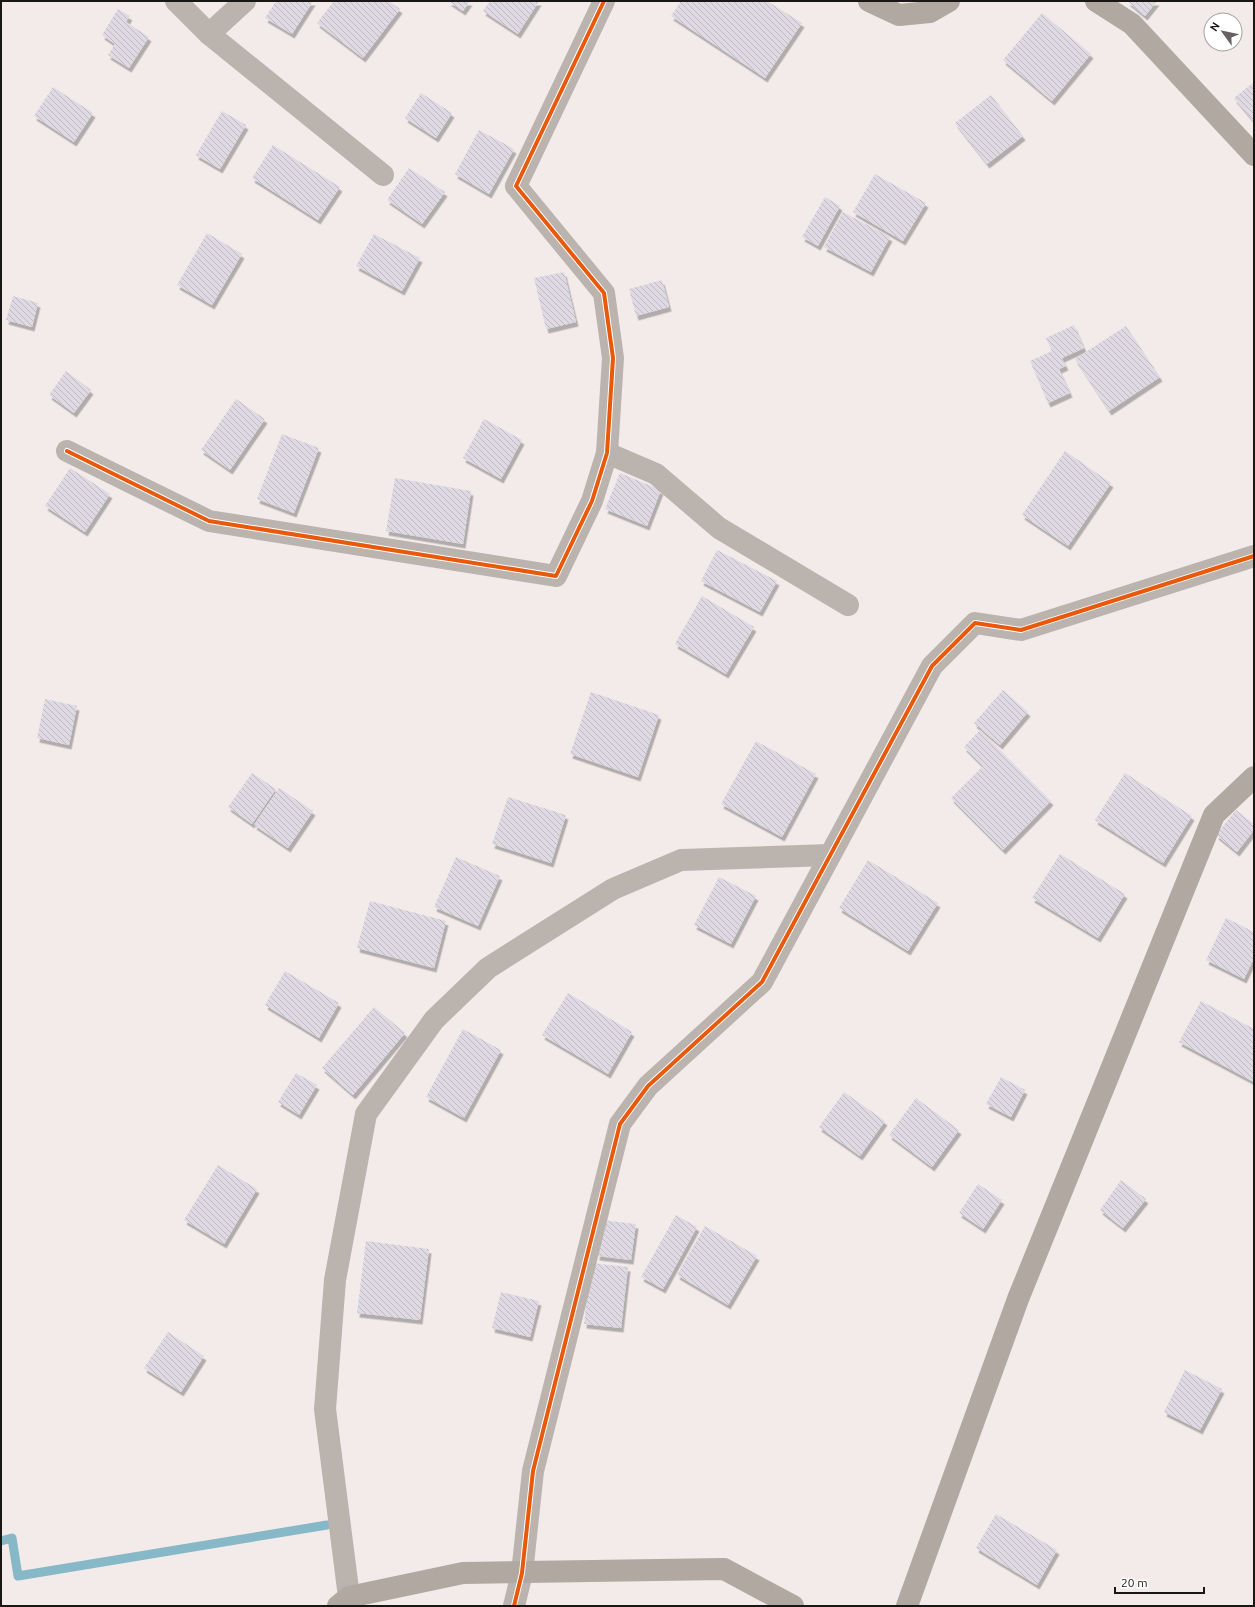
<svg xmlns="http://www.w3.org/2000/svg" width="1255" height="1607" font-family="Ubuntu,sans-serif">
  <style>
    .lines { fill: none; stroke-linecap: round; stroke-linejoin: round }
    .stream { stroke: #87b8c7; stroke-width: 9 }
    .building { fill: url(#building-back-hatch); filter: url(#shadow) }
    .street { stroke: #bbb3ae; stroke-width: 22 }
    .secondary { stroke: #b1a8a1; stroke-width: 22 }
    .cycleway-casing { stroke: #fff; stroke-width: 6 }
    .cycleway { stroke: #e8590c; stroke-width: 4 }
  </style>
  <defs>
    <pattern id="building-back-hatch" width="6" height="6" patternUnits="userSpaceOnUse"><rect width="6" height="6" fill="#dfd9e3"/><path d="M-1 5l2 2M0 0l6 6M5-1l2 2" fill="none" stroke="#bfbac2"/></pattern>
    <filter id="shadow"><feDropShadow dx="2.5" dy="4.5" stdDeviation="0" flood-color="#0004"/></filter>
  </defs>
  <rect width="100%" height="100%" fill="#f2ebea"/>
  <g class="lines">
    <polyline class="stream" points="1,1541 12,1538 18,1576 327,1525"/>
  </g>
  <g class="building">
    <polygon points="276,1 313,1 292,34 265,18"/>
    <polygon points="334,1 389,1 400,9 363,58 317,23"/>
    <polygon points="448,1 470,1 463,11"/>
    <polygon points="490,1 539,1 518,34 483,11"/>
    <polygon points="681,1 767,1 802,23 765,78 671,16"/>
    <polygon points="1127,1 1157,1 1145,16"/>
    <polygon points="118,9 130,16 126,22 149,37 129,68 108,55 115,44 102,35"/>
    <polygon points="1042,13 1091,54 1052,101 1003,60"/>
    <polygon points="1254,82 1254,122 1234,98"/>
    <polygon points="53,87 93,113 74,142 34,116"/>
    <polygon points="421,93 452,113 436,138 405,118"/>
    <polygon points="991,95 1023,136 987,164 955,123"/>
    <polygon points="222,111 246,125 220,169 196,155"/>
    <polygon points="479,130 514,149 489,194 455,174"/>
    <polygon points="273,145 340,187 318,220 252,178"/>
    <polygon points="409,168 445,192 422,224 387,200"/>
    <polygon points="875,174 926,203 903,241 853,212"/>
    <polygon points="825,197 840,206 818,246 802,237"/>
    <polygon points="843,212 890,237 871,272 824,247"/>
    <polygon points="207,233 242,254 212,305 177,285"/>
    <polygon points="374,234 420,258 402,291 356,266"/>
    <polygon points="564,272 576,322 546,329 534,278"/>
    <polygon points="662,280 669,307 636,316 629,289"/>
    <polygon points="13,296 38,303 32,327 6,320"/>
    <polygon points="1074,325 1084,348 1062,358 1066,366 1059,369 1070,393 1048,403 1030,361 1052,351 1046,338"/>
    <polygon points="1126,326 1160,377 1109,411 1075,359"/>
    <polygon points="66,371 91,390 74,413 49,395"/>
    <polygon points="236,399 265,419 230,470 201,450"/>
    <polygon points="484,419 522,440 501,479 463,458"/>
    <polygon points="282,434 319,448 294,513 257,499"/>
    <polygon points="1065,451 1111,483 1068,546 1022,515"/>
    <polygon points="70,468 110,494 85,532 45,506"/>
    <polygon points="620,473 661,490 647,526 605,509"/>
    <polygon points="395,478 471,491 463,544 386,531"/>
    <polygon points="717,550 777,581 760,612 701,581"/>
    <polygon points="702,596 754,627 726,674 675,644"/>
    <polygon points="1003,690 1028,712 1000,745 974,723"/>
    <polygon points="591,692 659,715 638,777 570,754"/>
    <polygon points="45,699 77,706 69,745 37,738"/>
    <polygon points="980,730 1051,801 1003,850 951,798 983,766 964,747"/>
    <polygon points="756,741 816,774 782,837 721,804"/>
    <polygon points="252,773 276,789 252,824 228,807"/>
    <polygon points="1125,773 1192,816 1163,863 1095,820"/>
    <polygon points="279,788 313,811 288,848 254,825"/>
    <polygon points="508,797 566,815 551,863 492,844"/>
    <polygon points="1236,810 1254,824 1254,830 1237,852 1216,835"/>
    <polygon points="1060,854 1125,894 1098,938 1032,898"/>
    <polygon points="456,857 500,876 478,926 434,907"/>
    <polygon points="868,860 938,903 908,951 839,908"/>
    <polygon points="719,877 756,896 731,944 694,925"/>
    <polygon points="370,901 446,921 434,968 357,948"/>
    <polygon points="1226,918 1254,932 1254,958 1244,979 1206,960"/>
    <polygon points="285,971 339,1003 319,1038 265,1005"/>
    <polygon points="568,993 632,1032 608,1074 542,1035"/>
    <polygon points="1201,1001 1254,1029 1254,1082 1179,1042"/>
    <polygon points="374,1007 405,1033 353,1095 322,1068"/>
    <polygon points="463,1029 501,1050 464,1118 426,1097"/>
    <polygon points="296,1073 317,1085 299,1115 278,1102"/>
    <polygon points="1001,1077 1025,1090 1011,1117 986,1104"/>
    <polygon points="844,1092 885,1121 860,1156 819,1127"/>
    <polygon points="916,1098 959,1130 932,1167 889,1135"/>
    <polygon points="218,1165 257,1189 224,1244 184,1220"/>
    <polygon points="1121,1180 1146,1199 1123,1228 1100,1210"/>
    <polygon points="978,1184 1002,1200 983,1229 959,1213"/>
    <polygon points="676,1215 697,1227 663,1289 641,1277"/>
    <polygon points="602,1220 636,1224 631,1260 597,1256"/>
    <polygon points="705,1226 757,1256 728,1305 677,1275"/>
    <polygon points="366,1241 429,1249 420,1320 357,1313"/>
    <polygon points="591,1263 628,1267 621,1328 584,1324"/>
    <polygon points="501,1292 539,1301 530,1337 492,1328"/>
    <polygon points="168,1332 204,1356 181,1392 144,1368"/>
    <polygon points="1185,1370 1222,1389 1200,1430 1164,1412"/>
    <polygon points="996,1514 1057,1550 1037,1585 976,1548"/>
  </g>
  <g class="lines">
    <g class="street">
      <polyline points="176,1 209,34 383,175"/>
      <polyline points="209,34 245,1"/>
      <polyline points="67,451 209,521 556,576 592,501 607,453 613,358 604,293 516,186 604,1"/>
      <polyline points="607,453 656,474 719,528 848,605"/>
      <polyline points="349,1597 325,1409 335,1280 366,1114 434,1020 488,968 613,889 681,860 830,855"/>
      <polyline points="514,1606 522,1573 533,1471 620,1124 648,1086 762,982 932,666 975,623 1021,630 1254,556"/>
    </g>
    <g class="secondary">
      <polyline points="869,1 899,15 930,12 949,1"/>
      <polyline points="1096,1 1132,24 1254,155"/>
      <polyline points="338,1606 349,1597 463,1573 724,1569 793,1606"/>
      <polyline points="907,1606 1018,1299 1214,815 1254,777"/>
    </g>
    <g class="cycleway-casing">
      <g id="cycleway">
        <polyline points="67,451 209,521 556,576 592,501 607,453 613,358 604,293 516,186 604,1"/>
        <polyline points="514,1606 522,1573 533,1471 620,1124 648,1086 762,982 932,666 975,623 1021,630 1254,556"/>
      </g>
    </g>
    <use href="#cycleway" class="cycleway"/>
  </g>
  <rect width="1255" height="1607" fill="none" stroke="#1a1615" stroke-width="4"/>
  <g transform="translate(1223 32) rotate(303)"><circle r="19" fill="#ffffff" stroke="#a3a2a1"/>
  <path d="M0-3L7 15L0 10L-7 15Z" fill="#666160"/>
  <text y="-6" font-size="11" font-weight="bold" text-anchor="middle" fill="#1a1615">N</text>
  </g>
  <path d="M1115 1587v6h89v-6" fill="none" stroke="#1a1615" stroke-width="2"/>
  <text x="1121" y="1587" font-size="12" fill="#1a1615" stroke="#ffffff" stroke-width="3" paint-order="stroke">20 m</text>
</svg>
